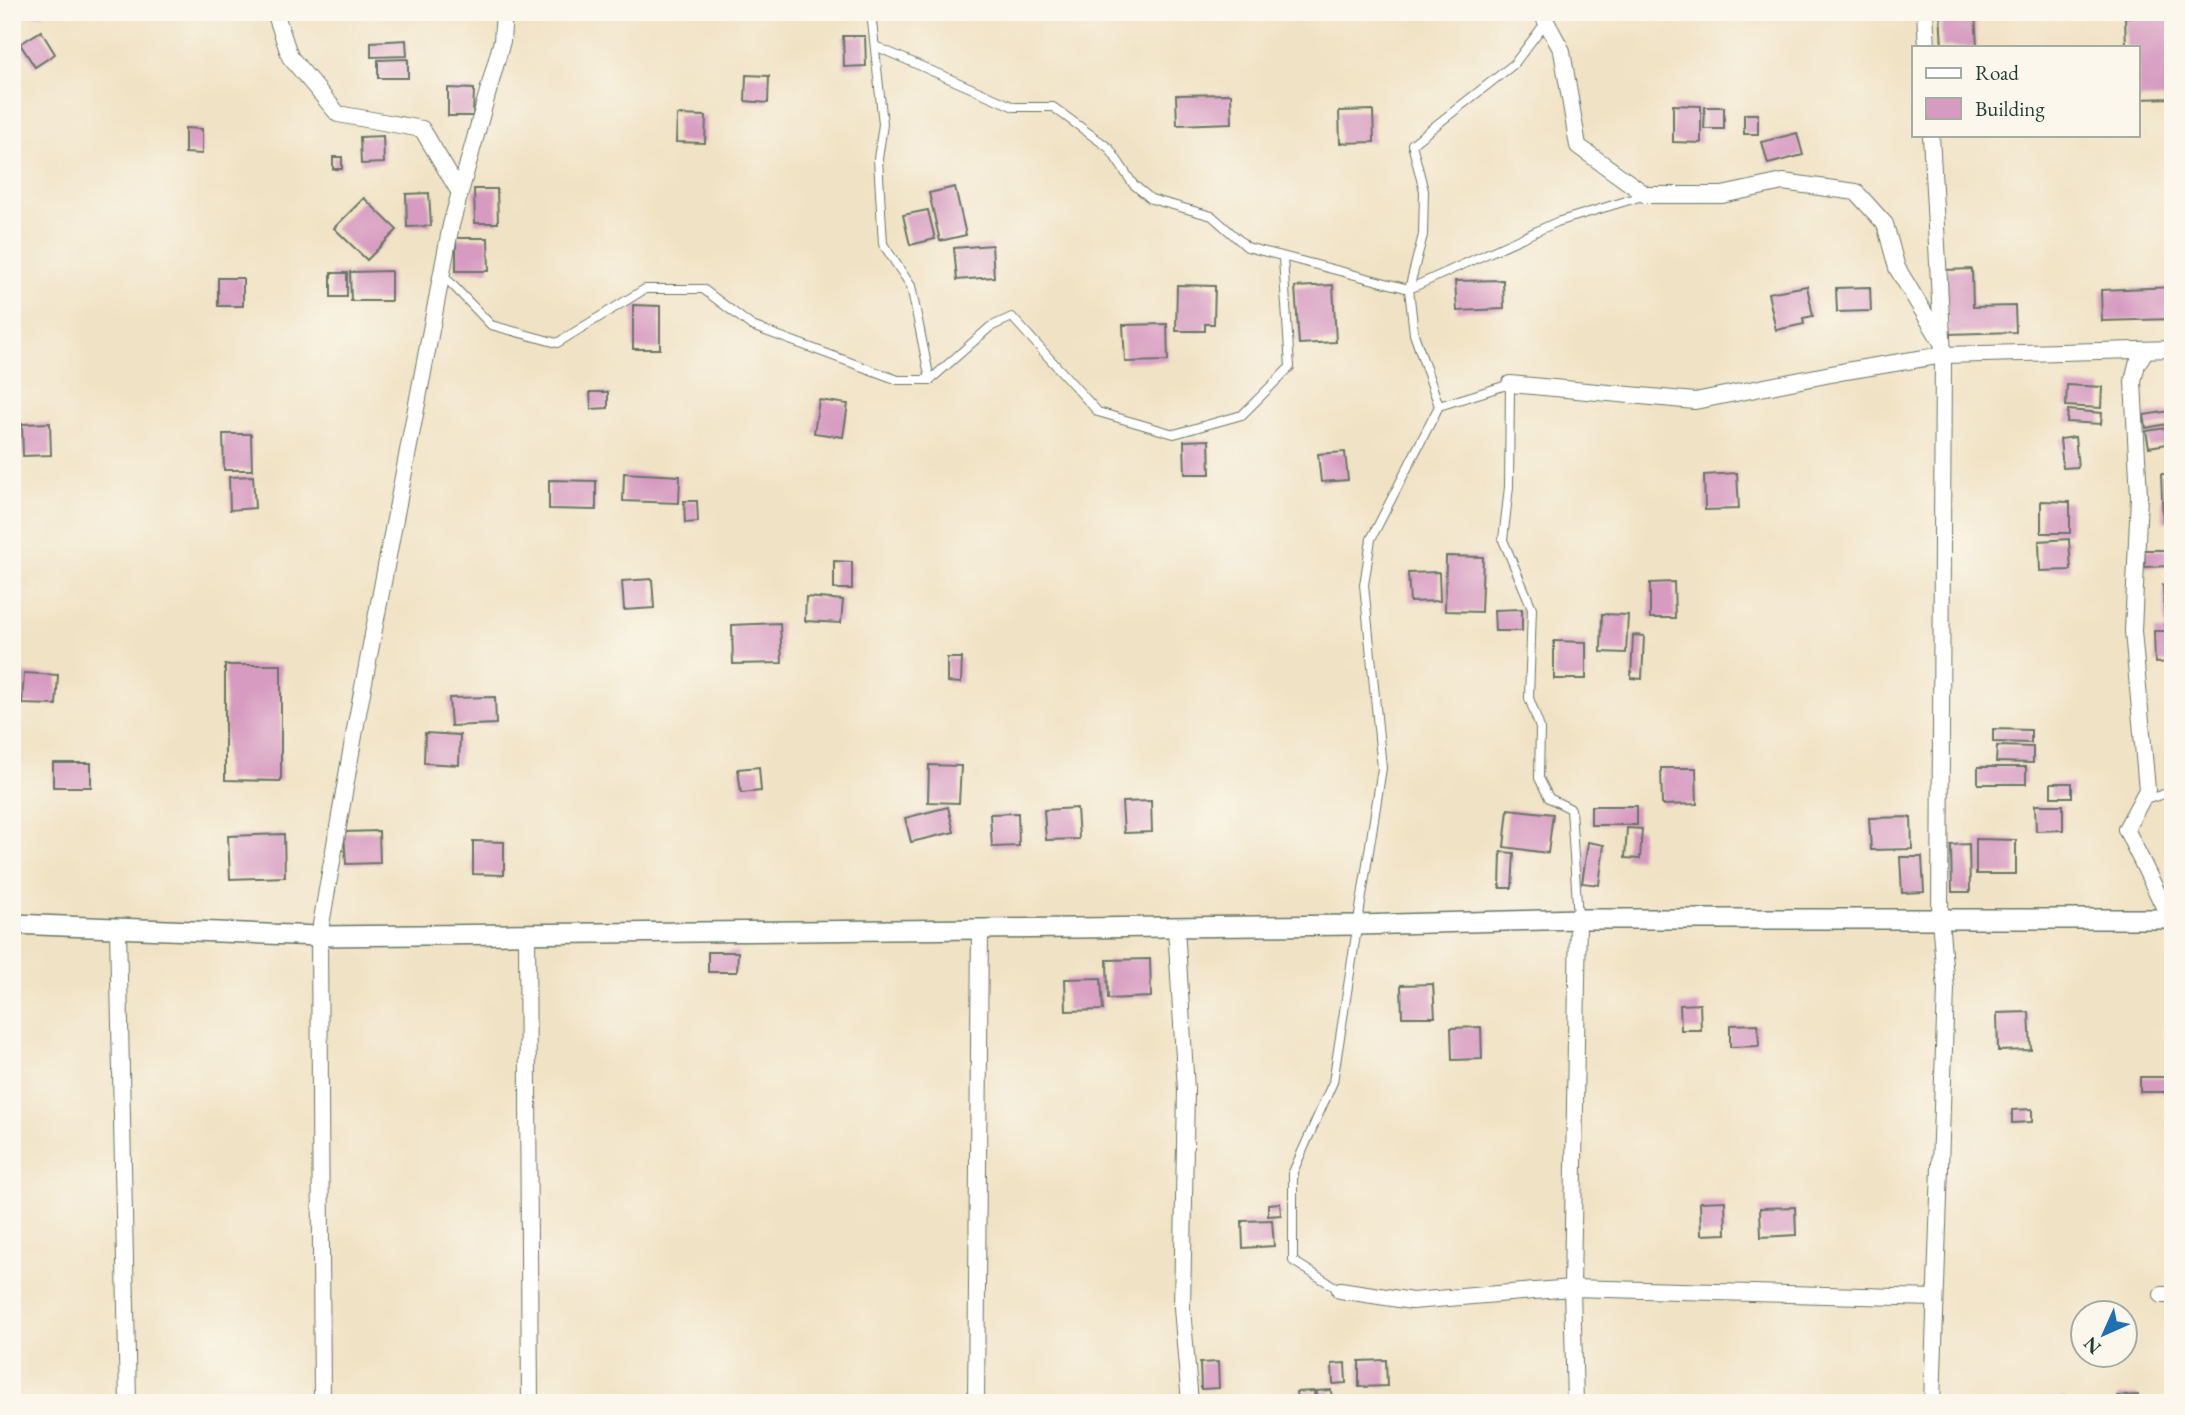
<svg xmlns="http://www.w3.org/2000/svg" width="2185" height="1415" font-family="'EB Garamond',serif">
  <style>
    .building { fill: #d79bc1 }
    .lines { fill: none; stroke-linecap: round; stroke-linejoin: round }
    .service-casing { stroke: #687766; stroke-width: 10 }
    .minor-casing { stroke: #687766; stroke-width: 18 }
    .tertiary-casing { stroke: #687766; stroke-width: 22 }
    .service { stroke: #fff; stroke-width: 8 }
    .minor { stroke: #fff; stroke-width: 16 }
    .tertiary { stroke: #fff; stroke-width: 19 }
  </style>
  <rect width="100%" height="100%" fill="#fbf7ec"/>
  <filter id="ink" filterUnits="userSpaceOnUse"><feTurbulence type="fractalNoise" baseFrequency=".0143" numOctaves="2"/><feDisplacementMap in="SourceGraphic" scale="14" xChannelSelector="R" yChannelSelector="G"/><feConvolveMatrix kernelMatrix="1 2 1 2 8 2 1 2 1" color-interpolation-filters="sRGB"/></filter>
  <filter id="wash" filterUnits="userSpaceOnUse"><feTurbulence type="fractalNoise" baseFrequency=".00686" numOctaves="4" result="noise"/><feDisplacementMap in="SourceGraphic" scale="28" xChannelSelector="R" yChannelSelector="G"/><feGaussianBlur stdDeviation="1.57" result="paint"/><feColorMatrix in="noise" values="0 0 0 0 0 0 0 0 0 0 0 0 0 0 0 0 0 1.4 0 .05"/><feComposite in="paint" operator="in"/></filter>
  <g filter="url(#wash)">
    <rect width="100%" height="100%" fill="#f0e2c4"/>
    <g id="blocks">
      <g class="building">
        <rect x="12" y="12" width="31" height="3"/>
        <polygon points="1940,12 1975,12 1977,47 1942,47"/>
        <polygon points="2173,16 2173,98 2138,99 2138,47 2126,47 2125,17"/>
        <polygon points="41,31 55,54 35,67 20,44"/>
        <polygon points="843,36 865,36 866,66 844,67"/>
        <polygon points="406,40 407,56 371,57 371,42"/>
        <polygon points="408,59 408,78 378,78 378,60"/>
        <polygon points="746,75 769,76 768,103 745,101"/>
        <polygon points="448,88 474,89 473,116 448,116"/>
        <polygon points="1231,94 1232,123 1177,125 1176,95"/>
        <polygon points="1673,105 1701,106 1701,143 1673,142"/>
        <polygon points="1705,107 1724,107 1724,129 1704,129"/>
        <polygon points="1373,110 1374,142 1340,143 1339,111"/>
        <rect x="1744" y="114" width="14" height="20"/>
        <polygon points="677,115 706,116 705,143 676,142"/>
        <polygon points="185,128 202,129 202,154 185,153"/>
        <polygon points="1797,133 1803,155 1768,164 1762,142"/>
        <polygon points="383,136 384,163 361,164 360,137"/>
        <rect x="333" y="157" width="9" height="12"/>
        <polygon points="955,187 966,235 940,241 929,193"/>
        <polygon points="474,189 497,189 498,223 475,223"/>
        <polygon points="429,193 431,226 407,227 406,194"/>
        <polygon points="364,198 397,230 367,260 334,228"/>
        <polygon points="928,210 935,239 910,245 903,215"/>
        <polygon points="456,238 488,238 489,271 456,271"/>
        <polygon points="992,245 994,277 957,280 954,248"/>
        <polygon points="1972,269 1973,307 2015,306 2016,332 1948,334 1945,270"/>
        <polygon points="391,271 391,301 351,301 350,272"/>
        <rect x="331" y="273" width="16" height="24"/>
        <rect x="218" y="278" width="25" height="28"/>
        <polygon points="1503,280 1504,309 1457,311 1455,281"/>
        <polygon points="1177,285 1215,286 1214,324 1205,324 1205,331 1176,331"/>
        <polygon points="1333,285 1336,342 1299,344 1295,287"/>
        <polygon points="1807,286 1813,316 1803,318 1804,324 1776,330 1768,293"/>
        <polygon points="1870,287 1871,311 1837,312 1836,288"/>
        <polygon points="2173,287 2173,319 2102,321 2101,290"/>
        <polygon points="633,305 660,306 660,349 633,349"/>
        <polygon points="1167,324 1168,361 1125,362 1123,325"/>
        <polygon points="2067,385 2102,387 2101,408 2066,406"/>
        <polygon points="590,392 608,392 608,408 591,409"/>
        <polygon points="819,400 848,404 843,437 814,433"/>
        <polygon points="2068,410 2102,413 2101,424 2067,422"/>
        <polygon points="2170,411 2172,423 2146,428 2144,415"/>
        <polygon points="50,423 51,455 23,456 22,424"/>
        <polygon points="2173,427 2173,443 2149,447 2146,431"/>
        <polygon points="223,434 251,434 252,470 224,470"/>
        <polygon points="2075,437 2078,467 2063,468 2060,439"/>
        <polygon points="1209,440 1210,474 1185,474 1184,441"/>
        <polygon points="1345,452 1348,480 1321,482 1318,454"/>
        <polygon points="624,473 680,476 679,503 623,501"/>
        <polygon points="1737,473 1739,509 1705,510 1704,475"/>
        <polygon points="2161,474 2173,474 2173,521 2163,522"/>
        <polygon points="253,476 255,508 230,510 229,477"/>
        <polygon points="549,480 596,481 596,510 549,509"/>
        <polygon points="684,501 697,501 698,522 685,523"/>
        <polygon points="2041,501 2070,502 2070,533 2041,533"/>
        <polygon points="2069,539 2071,570 2040,571 2039,541"/>
        <polygon points="2144,550 2173,550 2173,566 2145,567"/>
        <polygon points="1446,556 1483,557 1481,612 1445,611"/>
        <polygon points="834,561 852,562 852,589 834,589"/>
        <polygon points="1439,572 1440,601 1410,602 1408,573"/>
        <polygon points="652,579 654,608 624,610 622,581"/>
        <polygon points="1674,582 1675,618 1650,618 1650,583"/>
        <polygon points="2163,585 2173,585 2173,625 2165,626"/>
        <polygon points="806,597 843,600 841,623 805,621"/>
        <polygon points="1522,609 1522,631 1495,631 1494,610"/>
        <polygon points="1602,614 1628,615 1626,653 1601,652"/>
        <polygon points="780,623 782,663 733,664 732,625"/>
        <polygon points="2154,631 2173,631 2173,662 2155,663"/>
        <polygon points="1633,635 1644,636 1642,679 1631,678"/>
        <polygon points="1554,641 1586,642 1586,679 1554,679"/>
        <polygon points="947,658 962,658 961,683 947,682"/>
        <polygon points="225,665 281,665 281,781 225,780"/>
        <polygon points="24,673 58,675 56,705 22,704"/>
        <polygon points="495,697 496,724 451,726 449,698"/>
        <polygon points="1993,729 2031,730 2031,743 1993,742"/>
        <polygon points="425,733 460,735 459,765 424,763"/>
        <polygon points="1997,746 2033,747 2033,763 1996,762"/>
        <rect x="53" y="763" width="38" height="24"/>
        <polygon points="929,765 961,766 959,803 928,802"/>
        <polygon points="759,767 761,791 741,793 738,769"/>
        <rect x="1978" y="767" width="48" height="17"/>
        <polygon points="1661,768 1696,768 1697,804 1662,805"/>
        <rect x="2051" y="783" width="21" height="14"/>
        <polygon points="1151,801 1152,832 1124,833 1122,802"/>
        <polygon points="2035,805 2063,805 2063,830 2036,831"/>
        <rect x="1591" y="806" width="46" height="19"/>
        <polygon points="948,807 954,832 911,842 905,818"/>
        <polygon points="1077,808 1079,839 1046,840 1044,810"/>
        <polygon points="1508,809 1553,814 1548,853 1504,847"/>
        <polygon points="1018,813 1019,846 992,847 990,814"/>
        <polygon points="1911,817 1912,849 1871,850 1869,818"/>
        <polygon points="1627,828 1642,829 1640,859 1625,858"/>
        <polygon points="379,831 380,863 346,864 344,832"/>
        <polygon points="284,834 285,877 230,879 228,836"/>
        <polygon points="1976,839 2016,840 2016,874 1976,874"/>
        <polygon points="473,841 504,842 504,875 473,874"/>
        <polygon points="1588,842 1604,845 1599,885 1582,883"/>
        <polygon points="1969,844 1970,892 1952,892 1951,845"/>
        <polygon points="1501,852 1514,853 1512,888 1500,888"/>
        <polygon points="1900,857 1922,857 1924,892 1902,893"/>
        <polygon points="708,952 738,952 737,972 708,972"/>
        <polygon points="1150,959 1151,997 1108,999 1107,960"/>
        <polygon points="1101,978 1103,1010 1066,1011 1065,979"/>
        <polygon points="1433,984 1435,1017 1402,1017 1401,985"/>
        <polygon points="1700,1004 1701,1030 1681,1030 1680,1005"/>
        <polygon points="2029,1012 2031,1050 1998,1051 1997,1013"/>
        <polygon points="1758,1024 1759,1046 1730,1047 1730,1025"/>
        <polygon points="1481,1027 1482,1059 1452,1060 1451,1028"/>
        <rect x="2140" y="1077" width="33" height="15"/>
        <polygon points="2032,1109 2032,1122 2012,1123 2012,1110"/>
        <polygon points="1725,1201 1726,1234 1701,1235 1700,1202"/>
        <polygon points="1280,1203 1281,1215 1268,1216 1268,1204"/>
        <polygon points="1795,1207 1796,1235 1761,1237 1760,1208"/>
        <polygon points="1272,1220 1274,1246 1243,1248 1242,1221"/>
        <polygon points="1386,1360 1387,1386 1359,1387 1359,1361"/>
        <polygon points="1218,1362 1219,1388 1201,1389 1200,1363"/>
        <polygon points="1345,1363 1346,1383 1333,1384 1332,1364"/>
        <polygon points="1331,1390 1332,1403 1317,1403 1316,1391"/>
        <polygon points="1314,1391 1315,1403 1297,1403 1296,1392"/>
        <polygon points="2138,1395 2138,1403 2117,1403 2117,1396"/>
        <polygon points="1435,1398 1435,1403 1394,1403 1394,1399"/>
        <polygon points="2065,1398 2066,1403 2030,1403 2029,1399"/>
      </g>
    </g>
  </g>
  <g filter="url(#ink)">
    <use href="#blocks" fill-opacity="0" stroke="#687766" stroke-width="2"/>
    <g class="lines">
      <g class="service-casing">
        <g id="service">
          <polyline points="871,12 883,124 878,159 883,244 911,286 930,380"/>
          <polyline points="875,46 1014,107 1053,107 1109,148 1133,184 1151,199 1212,216 1247,247 1409,289 1557,222 1646,195"/>
          <polyline points="442,274 491,325 557,343 645,289 703,289 752,326 898,380 930,380 990,327 1012,317 1098,412 1174,434 1242,415 1290,367 1283,258"/>
          <polyline points="1439,406 1414,334 1409,289 1423,235 1424,191 1412,144 1514,64 1546,22"/>
          <polyline points="2142,801 2173,791"/>
          <polyline points="1340,1290 1293,1261 1293,1172 1333,1082 1382,768 1364,585 1371,539 1439,406 1510,384 1509,487 1503,540 1532,608 1529,698 1540,728 1539,778 1549,798 1571,809 1578,919"/>
        </g>
      </g>
      <g class="minor-casing">
        <g id="minor">
          <polyline points="275,12 290,57 338,114 422,129 460,193"/>
          <polyline points="1541,12 1562,51 1578,146 1646,195 1722,195 1783,182 1856,192 1885,224 1897,268 1941,341"/>
          <polyline points="1925,12 1927,47"/>
          <polyline points="1931,135 1943,355 1940,919 1946,989 1932,1403"/>
          <polyline points="2146,350 2137,364 2133,381 2139,496 2133,631 2147,790 2126,829 2170,919"/>
          <polyline points="1510,384 1695,401 1846,371 1943,355 2173,349"/>
          <polyline points="1176,927 1186,1090 1182,1308 1190,1403"/>
          <polyline points="118,929 128,1403"/>
          <polyline points="527,933 530,1403"/>
          <polyline points="1340,1290 1412,1301 1572,1288 1935,1298"/>
          <polyline points="2162,1295 2173,1295"/>
          <polyline points="322,1403 319,936 356,724 451,225 502,41 504,12"/>
          <polyline points="976,1403 980,929"/>
          <polyline points="1575,1403 1572,1288 1578,919"/>
        </g>
      </g>
      <g class="tertiary-casing">
        <polyline id="tertiary" points="12,924 319,936 1357,925 1578,919 2173,919"/>
      </g>
      <use href="#service" class="service"/>
      <use href="#minor" class="minor"/>
      <use href="#tertiary" class="tertiary"/>
    </g>
  </g>
  <rect width="2185" height="1415" fill="none" stroke="#fbf7ec" stroke-width="42"/>
  <rect x="1912" y="46" width="228" height="91" fill="#fbf7ec" stroke="#a3ada2" stroke-width="2"/>
  <rect x="1926" y="68" width="35" height="10" fill="#ffffff" stroke="#a3ada2" stroke-width="2"/>
  <text x="1975" y="80" font-size="21" fill="#1f3d34">Road</text>
  <rect x="1926" y="98" width="35" height="21" fill="#d79bc1" stroke="#a3ada2" stroke-width="2"/>
  <text x="1975" y="116" font-size="21" fill="#1f3d34">Building</text>
  <g transform="translate(2104 1334) rotate(225)"><circle r="33" fill="#fbf7ec" stroke="#a3ada2" stroke-width="2"/>
  <path d="M0-5L12 26L0 18L-12 26Z" fill="#1f6fb2"/>
  <text y="-10" font-size="19" font-weight="bold" text-anchor="middle" fill="#1f3d34">N</text>
  </g>
</svg>
